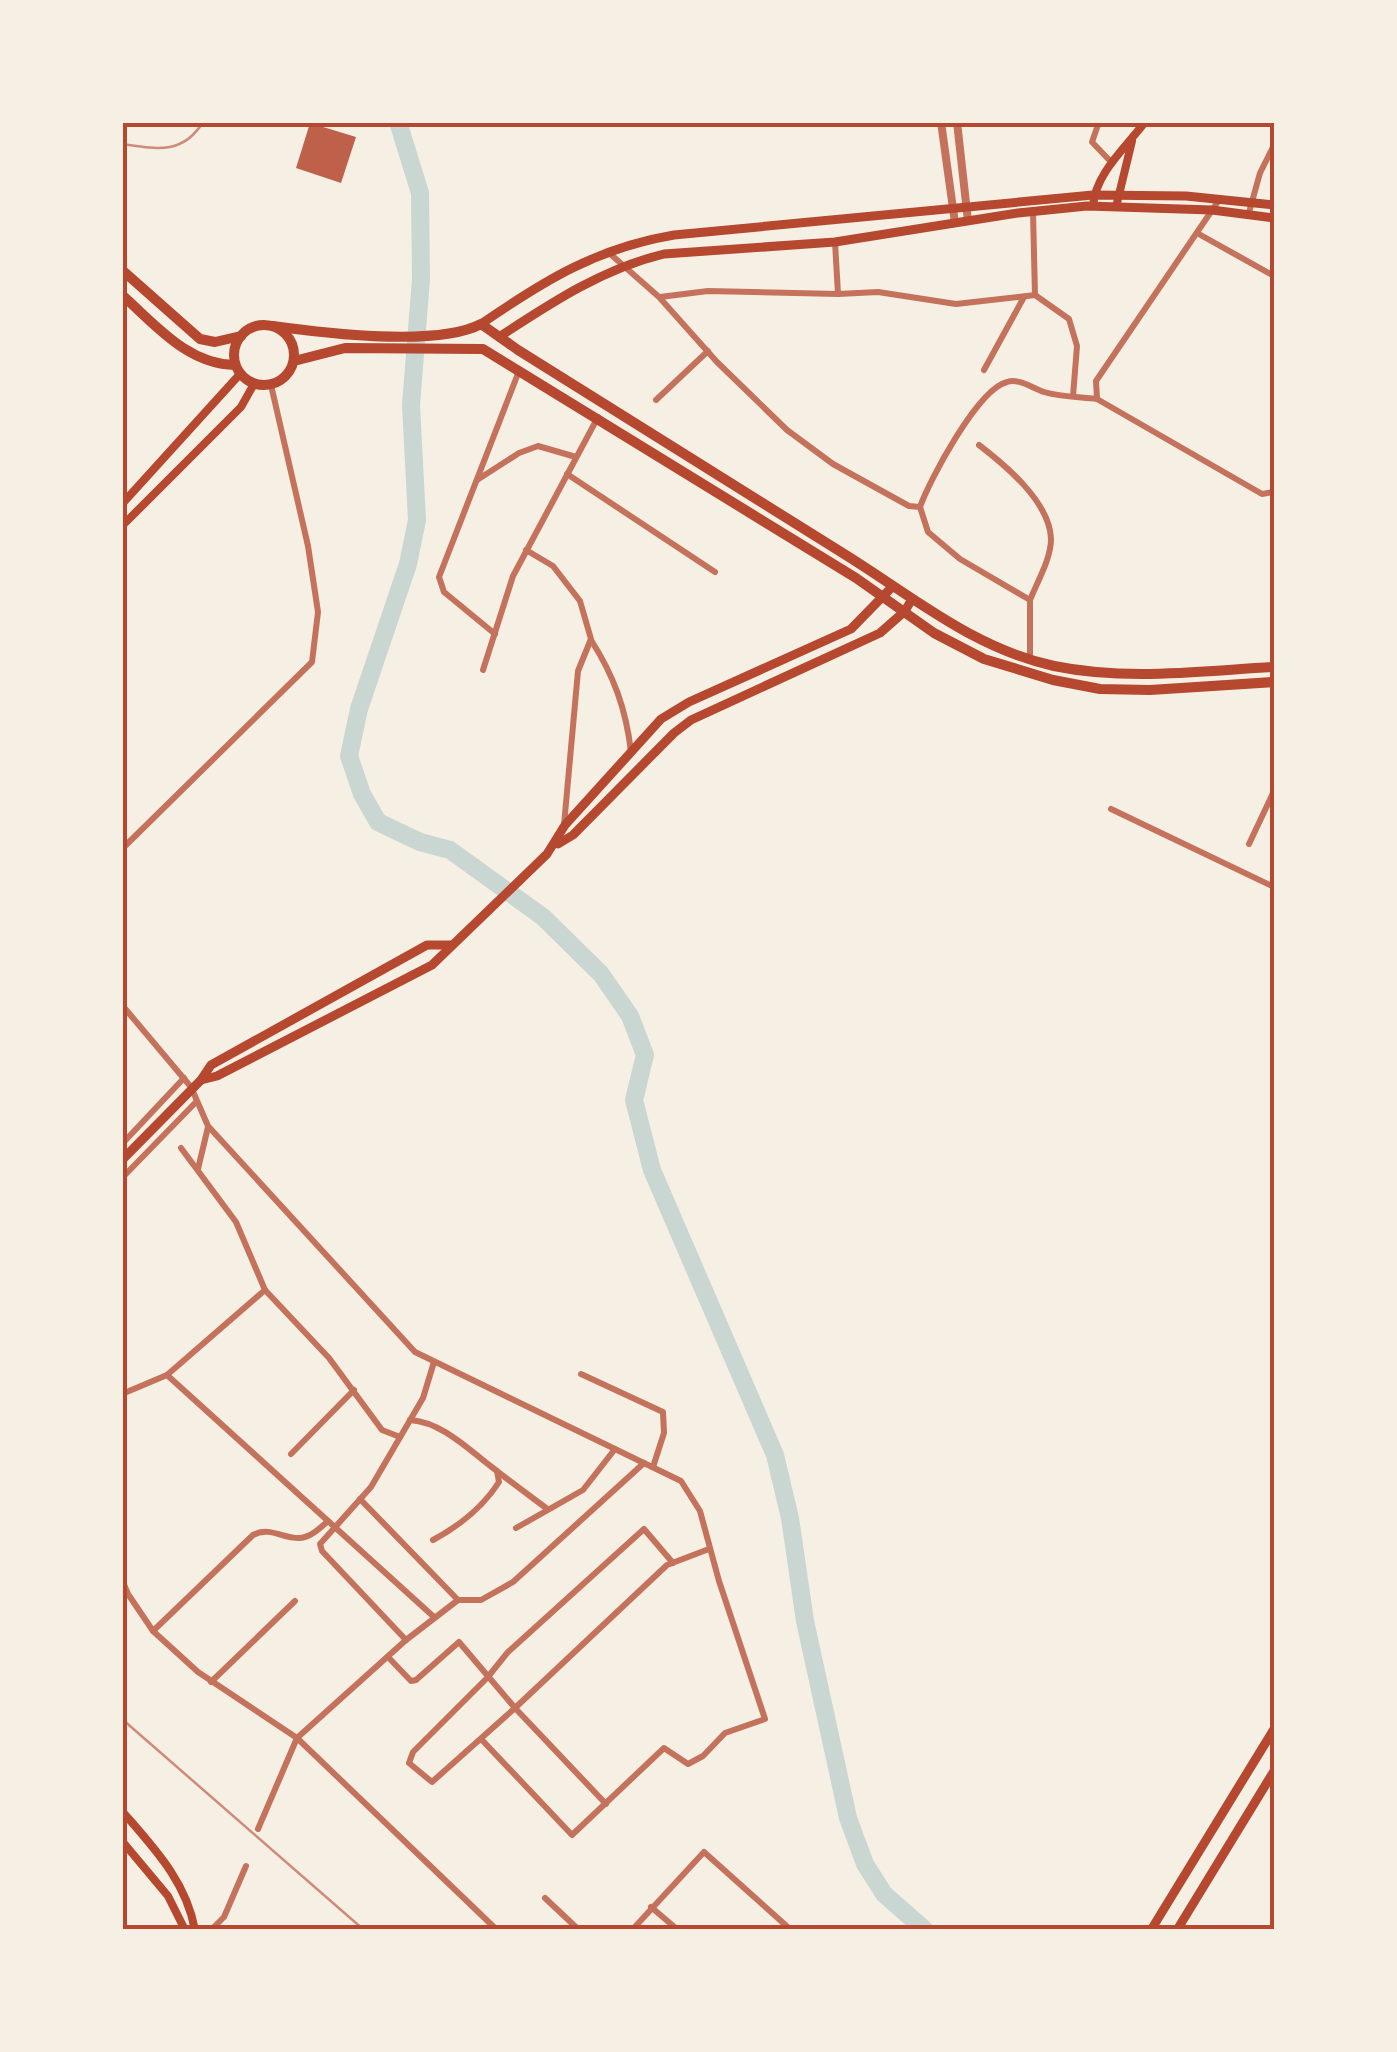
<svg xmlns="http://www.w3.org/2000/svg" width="1397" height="2052" font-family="Mulish,sans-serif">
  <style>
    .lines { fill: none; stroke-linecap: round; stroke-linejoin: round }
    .river { stroke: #c9d6d2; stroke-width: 18 }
    .building { fill: #bf614a }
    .minor { stroke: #c5725c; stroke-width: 6 }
    .tertiary { stroke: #c5725c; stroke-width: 8 }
    .secondary { stroke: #b5482f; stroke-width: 8 }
    .primary { stroke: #b5482f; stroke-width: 9 }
    .trunk { stroke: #b5482f; stroke-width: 10 }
    .rail { stroke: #cf8b77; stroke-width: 2.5 }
    .neatline { fill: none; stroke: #b5482f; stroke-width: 4 }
  </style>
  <rect width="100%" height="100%" fill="#f6efe4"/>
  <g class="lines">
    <polyline class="river" points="398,122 420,193 421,279 411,405 417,520 408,564 359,709 349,756 362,794 378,822 420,842 450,850 543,917 601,974 630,1016 645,1055 634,1100 652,1170 775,1455 790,1518 805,1621 848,1818 865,1864 884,1894 925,1930"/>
  </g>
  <polygon class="building" points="310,123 356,137 341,183 296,168"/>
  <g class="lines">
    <g class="minor">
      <polyline points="1099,122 1092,142 1112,163"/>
      <polyline points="1219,200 1096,381 1097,399 1262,494 1274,492"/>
      <polyline points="1033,212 1035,295"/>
      <polyline points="1248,216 1260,173 1274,145"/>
      <polyline points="1197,233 1274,276"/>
      <polyline points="835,242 838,294 878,292 956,304 1035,295 1069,319 1077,346 1073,396"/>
      <polyline points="608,252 659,297 717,362 787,430 833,464 909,506 920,507 928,532 960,559 1030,600 1030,659"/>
      <polyline points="660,297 708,291 838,294"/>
      <polyline points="984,370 1024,297"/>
      <polyline points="656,400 708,351"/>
      <path d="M 979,445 C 1005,465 1050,502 1051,539 C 1051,559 1037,582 1030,600"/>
      <polyline points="567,474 715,572"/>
      <polyline points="477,480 519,453 538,446 576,457"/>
      <path d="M 920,507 C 930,479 978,389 1007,382 C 1019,378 1032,388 1044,392 C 1060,397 1080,397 1097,399"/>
      <polyline points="526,550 553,566 580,601 591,639 578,671 564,825"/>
      <polyline points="495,634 444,592 439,577 519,371"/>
      <path d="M 591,640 C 614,676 626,709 631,752"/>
      <polyline points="483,670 513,576 598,417"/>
      <polyline points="1111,809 1274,887"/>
      <polyline points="1249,844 1274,791"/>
      <polyline points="122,849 312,662 318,612 308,546 271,385"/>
      <polyline points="122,1005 191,1087 208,1126 415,1352 681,1481 700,1511 719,1581 765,1719 725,1733 703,1756 688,1764 664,1748 572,1835 482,1740"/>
      <polyline points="122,1144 184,1078"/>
      <polyline points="181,1148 236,1222 265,1290 167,1375 434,1617"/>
      <polyline points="198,1169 208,1127"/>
      <polyline points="122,1178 196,1102"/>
      <polyline points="265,1290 329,1358 382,1430 400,1437"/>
      <polyline points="581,1374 663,1412 664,1433 653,1467"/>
      <polyline points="122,1394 167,1375"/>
      <path d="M 410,1420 C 443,1422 471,1452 497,1471 L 499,1482 C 483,1507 459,1526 433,1540"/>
      <polyline points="291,1454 354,1390"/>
      <polyline points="498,1472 546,1508"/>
      <polyline points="360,1499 458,1600"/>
      <polyline points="516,1528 583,1490 615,1449"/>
      <polyline points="122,1580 128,1594 153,1631 198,1672 297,1738 497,1930"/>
      <path d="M 153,1631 L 253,1535 C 270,1526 283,1539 300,1538 C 311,1537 320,1528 328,1521"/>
      <polyline points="406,1640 322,1551 320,1544 371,1487 423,1398 434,1362"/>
      <polyline points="389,1658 411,1681 416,1680 459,1642 515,1708 432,1782 409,1763 413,1752 487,1678 508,1652 644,1529 673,1563"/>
      <polyline points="211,1682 295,1601"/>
      <polyline points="606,1804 515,1708 667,1565 709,1549"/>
      <polyline points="258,1829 297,1738 406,1640 458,1600 481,1600 513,1582 644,1463"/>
      <polyline points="545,1898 579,1930"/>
      <polyline points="651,1907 678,1930"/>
      <polyline points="211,1930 224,1917 246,1866"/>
      <polyline points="632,1930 704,1852 791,1930"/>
      <polyline points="893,1930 894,1929"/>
    </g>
    <g class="tertiary">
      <polyline points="941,122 955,223"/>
      <polyline points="957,122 968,221"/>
    </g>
    <g class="secondary">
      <path d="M 1093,206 C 1095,174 1126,147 1145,122"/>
      <polyline points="1116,207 1132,141"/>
      <polyline points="122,504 240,374"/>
      <polyline points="122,526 241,407 254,384"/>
      <path d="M 122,1811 C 154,1848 186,1881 195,1930"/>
      <polyline points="122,1841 168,1896 185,1930"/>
    </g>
    <g class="primary">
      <path d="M 481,324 C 545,280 597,248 674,235 L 1093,195 L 1186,196 L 1274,205"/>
      <path d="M 499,337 C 551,303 602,269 664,254 L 835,242 L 1018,213 L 1087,206 L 1212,210 L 1274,218"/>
      <polyline points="558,844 573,835 674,733 691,720 880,633 905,611 912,599"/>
      <polyline points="201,1080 211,1065 427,945 450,945"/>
      <polyline points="122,1160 201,1080 217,1076 432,965 547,854 565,825 661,719 689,702 851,629 893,586"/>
      <polyline points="1151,1930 1274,1729"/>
      <polyline points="1177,1930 1274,1771"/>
    </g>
    <g class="trunk">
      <polyline points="122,270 200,339 215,342 241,336"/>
      <path d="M 122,295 C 156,325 187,364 235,365"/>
      <circle cx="264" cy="355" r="30"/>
      <path d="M 273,326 C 323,333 438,347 481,324 L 518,350 C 626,417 733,485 841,552 C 911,595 972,648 1054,666 C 1127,681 1201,671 1274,667"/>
      <polyline points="294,361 345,348 483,349 856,578 934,633 984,659 1053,680 1100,689 1150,690 1274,682"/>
    </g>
    <g class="rail">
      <path d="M 122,144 C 156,149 183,155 203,122"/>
      <polyline points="122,1719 364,1930"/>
    </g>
  </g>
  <rect width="1397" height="2052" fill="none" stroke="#f6efe4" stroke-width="250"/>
  <rect x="125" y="125" width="1147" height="1802" class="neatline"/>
</svg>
